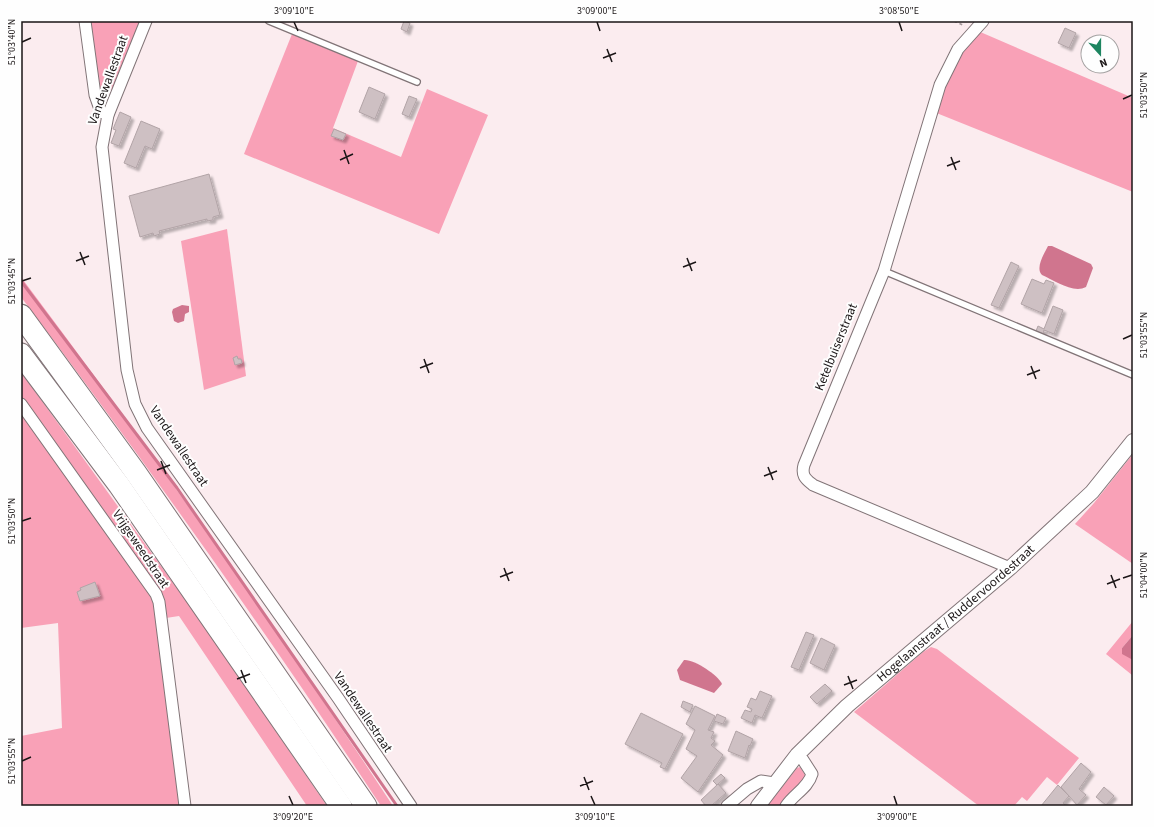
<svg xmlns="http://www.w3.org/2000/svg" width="1154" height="827" font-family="'Source Sans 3',sans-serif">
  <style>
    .green { fill: #f9a1b7 }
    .water { fill: #d0758e }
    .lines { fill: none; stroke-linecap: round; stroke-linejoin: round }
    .stream { stroke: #d0758e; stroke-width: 3 }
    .building { fill: #cec0c3; stroke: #b1a3a6; filter: url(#shadow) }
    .service-casing { stroke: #817477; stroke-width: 8 }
    .minor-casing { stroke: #817477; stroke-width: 13 }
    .tertiary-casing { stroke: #817477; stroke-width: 16 }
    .motorway-casing { stroke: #817477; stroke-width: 23 }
    .path { stroke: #a09598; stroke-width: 1.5; stroke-dasharray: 3 3; stroke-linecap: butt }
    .service { stroke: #fff; stroke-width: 5.5 }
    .minor { stroke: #fff; stroke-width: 11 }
    .tertiary { stroke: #fff; stroke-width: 14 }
    .motorway { stroke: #fff; stroke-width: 21 }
    .ticks { fill: none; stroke: #1a1516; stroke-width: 1.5 }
    .labels { text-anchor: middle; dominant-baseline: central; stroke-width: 4; stroke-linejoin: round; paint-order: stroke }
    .street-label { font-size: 13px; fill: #1a1516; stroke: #fefefe }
    .neatline { fill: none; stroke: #1a1516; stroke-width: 1.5 }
    .ticks-label { font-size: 10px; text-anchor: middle; fill: #1a1516 }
  </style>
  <defs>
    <filter id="shadow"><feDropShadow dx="3" dy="3" stdDeviation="1" flood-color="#0004"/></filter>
  </defs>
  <rect width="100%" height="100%" fill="#fbecef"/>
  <g class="green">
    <polygon points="90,21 141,21 114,88 107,91 100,89"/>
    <polygon points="978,31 1133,98 1133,192 934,112 952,63"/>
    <polygon points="292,34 358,61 333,128 401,157 427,89 488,115 439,234 244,154"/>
    <polygon points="227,229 246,376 204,390 181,241"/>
    <path d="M 21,277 C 150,449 275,626 393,806 L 381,806 C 267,633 146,463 21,297 Z"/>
    <polygon points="21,372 192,609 327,806 307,806 179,616 166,618 21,400"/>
    <polygon points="21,410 147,589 154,604 180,806 21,806 21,736 62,728 58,623 21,628"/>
    <polygon points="1133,454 1133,564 1075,524 1094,503"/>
    <polygon points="1133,621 1133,635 1122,648 1133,660 1132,675 1106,654"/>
    <polygon points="931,647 937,649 1079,758 1057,785 1047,777 1027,801 1022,797 1014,806 979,806 854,712 923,652"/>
    <polygon points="800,767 805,775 804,782 784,806 767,806 797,768"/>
  </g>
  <g class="water">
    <path d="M 1048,246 L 1052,246 L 1091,264 L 1093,268 L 1086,287 C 1073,294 1054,280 1042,275 C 1035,268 1044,254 1048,246 Z"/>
    <polygon points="182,305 189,306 189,312 185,314 184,321 178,323 174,321 172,312 173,309"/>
    <polygon points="1133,635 1133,660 1122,654 1122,648"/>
    <path d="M 684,660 C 694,659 718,675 722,684 L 714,693 L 680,680 L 677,670 Z"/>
  </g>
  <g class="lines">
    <polyline class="stream" points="21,281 177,488 397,806"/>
  </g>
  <g class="building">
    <polygon points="404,21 410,23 407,32 401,29"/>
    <polygon points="1065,28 1076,33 1069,48 1058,43"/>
    <polygon points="369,87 385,94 375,119 359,112"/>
    <polygon points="409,96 417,99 409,117 402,114"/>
    <polygon points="120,112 131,117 119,146 111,143 116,130 113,129"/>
    <polygon points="141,121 160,129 152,149 145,146 136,168 124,163"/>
    <polygon points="334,129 346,134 343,140 331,136"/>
    <polygon points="209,174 220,215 213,217 213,220 207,221 207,219 159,231 160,234 154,236 153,233 140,237 129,196"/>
    <polygon points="1011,262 1019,266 999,308 991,305"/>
    <polygon points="1032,279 1044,284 1046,280 1054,283 1042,313 1021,304"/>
    <polygon points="1053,306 1063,310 1054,334 1044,330 1043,334 1036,331 1038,326 1044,329"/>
    <polygon points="237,356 238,359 241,359 242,363 235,365 233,358"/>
    <polygon points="95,582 100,596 80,601 77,592 81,590 80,588"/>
    <polygon points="806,632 814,635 799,670 791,667"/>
    <polygon points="821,638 835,645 824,670 810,663"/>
    <polygon points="825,684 832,691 817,704 810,697"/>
    <polygon points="760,691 772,696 762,718 755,715 752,723 741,718 745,710 751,712 752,709 747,707 751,698 756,700"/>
    <polygon points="683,701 693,705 690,712 681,707"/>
    <polygon points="695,706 715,716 708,730 714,732 711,738 715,741 711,745 723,755 698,792 681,778 697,756 686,749 695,730 686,724"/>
    <polygon points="641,713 683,734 665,769 660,767 662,763 625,744"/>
    <polygon points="717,714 726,718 723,724 714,721"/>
    <polygon points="736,731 753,739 750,746 749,745 745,758 728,751"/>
    <polygon points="1081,763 1091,772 1079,789 1086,795 1077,805 1061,787"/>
    <polygon points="721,774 725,778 717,785 713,781"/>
    <polygon points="718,784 726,793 711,806 706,806 701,800"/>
    <polygon points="1058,785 1069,796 1063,803 1066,806 1041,806"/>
    <polygon points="1104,787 1114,796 1106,805 1096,797"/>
  </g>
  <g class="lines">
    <g class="service-casing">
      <g id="service">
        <polyline points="269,21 417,82"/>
        <polyline points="884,271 1133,375"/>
      </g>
    </g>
    <g class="minor-casing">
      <g id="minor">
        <polyline points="85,21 95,95 101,112 108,115"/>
        <polyline points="146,21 108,115 102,147 127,370 135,404 147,428 338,698 411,806"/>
        <path d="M 983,21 L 958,49 L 940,85 L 884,271 L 804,465 C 801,476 806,479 813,485 L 1010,568"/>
        <polyline points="21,404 156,594 159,602 185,806"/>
        <polyline points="727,806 747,789 761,781 774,783"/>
        <path d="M 786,806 C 794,794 808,788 812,774 L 803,760 L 797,755"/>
      </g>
    </g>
    <g class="tertiary-casing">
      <g id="tertiary">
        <path id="s1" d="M 758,806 L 797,755 L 847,706 L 1010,568 L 1092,492 L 1133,441"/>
      </g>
    </g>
    <g class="motorway-casing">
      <g id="motorway">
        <polyline points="21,315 136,473 366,806"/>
        <polyline points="21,354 119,485 341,806"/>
      </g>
    </g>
    <polyline class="path" points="954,21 965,26"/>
    <use href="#service" class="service"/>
    <use href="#minor" class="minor"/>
    <use href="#tertiary" class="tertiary"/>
    <use href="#motorway" class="motorway"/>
  </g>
  <path class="ticks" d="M 294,22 L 298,31M 597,22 L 600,31M 899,22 L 902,31M 22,42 L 31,38M 607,49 L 612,62M 603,58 L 616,53M 1123,99 L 1132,95M 344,150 L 349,164M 951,157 L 956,170M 340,160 L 353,154M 947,166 L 960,161M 80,252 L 85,265M 687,258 L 692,271M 76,261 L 89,256M 683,267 L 696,262M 22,281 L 31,278M 1123,339 L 1132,335M 424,359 L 429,373M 1031,366 L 1036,379M 420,368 L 433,363M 1027,375 L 1040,370M 161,461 L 166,474M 768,467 L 773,480M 157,470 L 170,465M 764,476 L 777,471M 22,521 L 31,518M 504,568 L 509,581M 1111,575 L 1116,588M 500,577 L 513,572M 1123,578 L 1132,575M 1107,584 L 1120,579M 241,670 L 246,683M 848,676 L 853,689M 237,679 L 250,674M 844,685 L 857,680M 22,761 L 31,757M 584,777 L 589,790M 580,786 L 593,781M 289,796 L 293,805M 591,796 L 595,805M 894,796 L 897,805"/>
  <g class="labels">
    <g class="street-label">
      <text transform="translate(108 80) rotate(-70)">Vandewallestraat</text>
      <text transform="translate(836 347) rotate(-68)">Ketelbuiserstraat</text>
      <text transform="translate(179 446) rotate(56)">Vandewallestraat</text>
      <text transform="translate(141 549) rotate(56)">Vrijgeweedstraat</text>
      <text stroke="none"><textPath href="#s1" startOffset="277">Hogelaanstraat / Ruddervoordestraat</textPath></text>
      <text transform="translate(363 712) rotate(56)">Vandewallestraat</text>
    </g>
  </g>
  <rect width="1154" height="827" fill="none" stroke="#fefefe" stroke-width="44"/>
  <g transform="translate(1100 54) rotate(159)"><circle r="19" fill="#fefefe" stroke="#a3a1a1"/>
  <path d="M0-3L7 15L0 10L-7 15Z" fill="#1d8560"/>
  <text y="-6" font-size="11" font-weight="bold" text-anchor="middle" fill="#1a1516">N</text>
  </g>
  <rect x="22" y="22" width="1110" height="783" class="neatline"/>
  <g class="ticks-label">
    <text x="294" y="14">3°09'10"E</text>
    <text x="597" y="14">3°09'00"E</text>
    <text x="899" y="14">3°08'50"E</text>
    <text transform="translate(11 42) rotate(-90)" y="4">51°03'40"N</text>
    <text transform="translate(1143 95) rotate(-90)" y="4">51°03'50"N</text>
    <text transform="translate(11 281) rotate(-90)" y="4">51°03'45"N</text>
    <text transform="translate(1143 335) rotate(-90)" y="4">51°03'55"N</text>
    <text transform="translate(11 521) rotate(-90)" y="4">51°03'50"N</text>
    <text transform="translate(1143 575) rotate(-90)" y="4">51°04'00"N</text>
    <text transform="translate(11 761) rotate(-90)" y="4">51°03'55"N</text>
    <text x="293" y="820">3°09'20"E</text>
    <text x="595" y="820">3°09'10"E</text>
    <text x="897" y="820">3°09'00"E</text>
  </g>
</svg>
